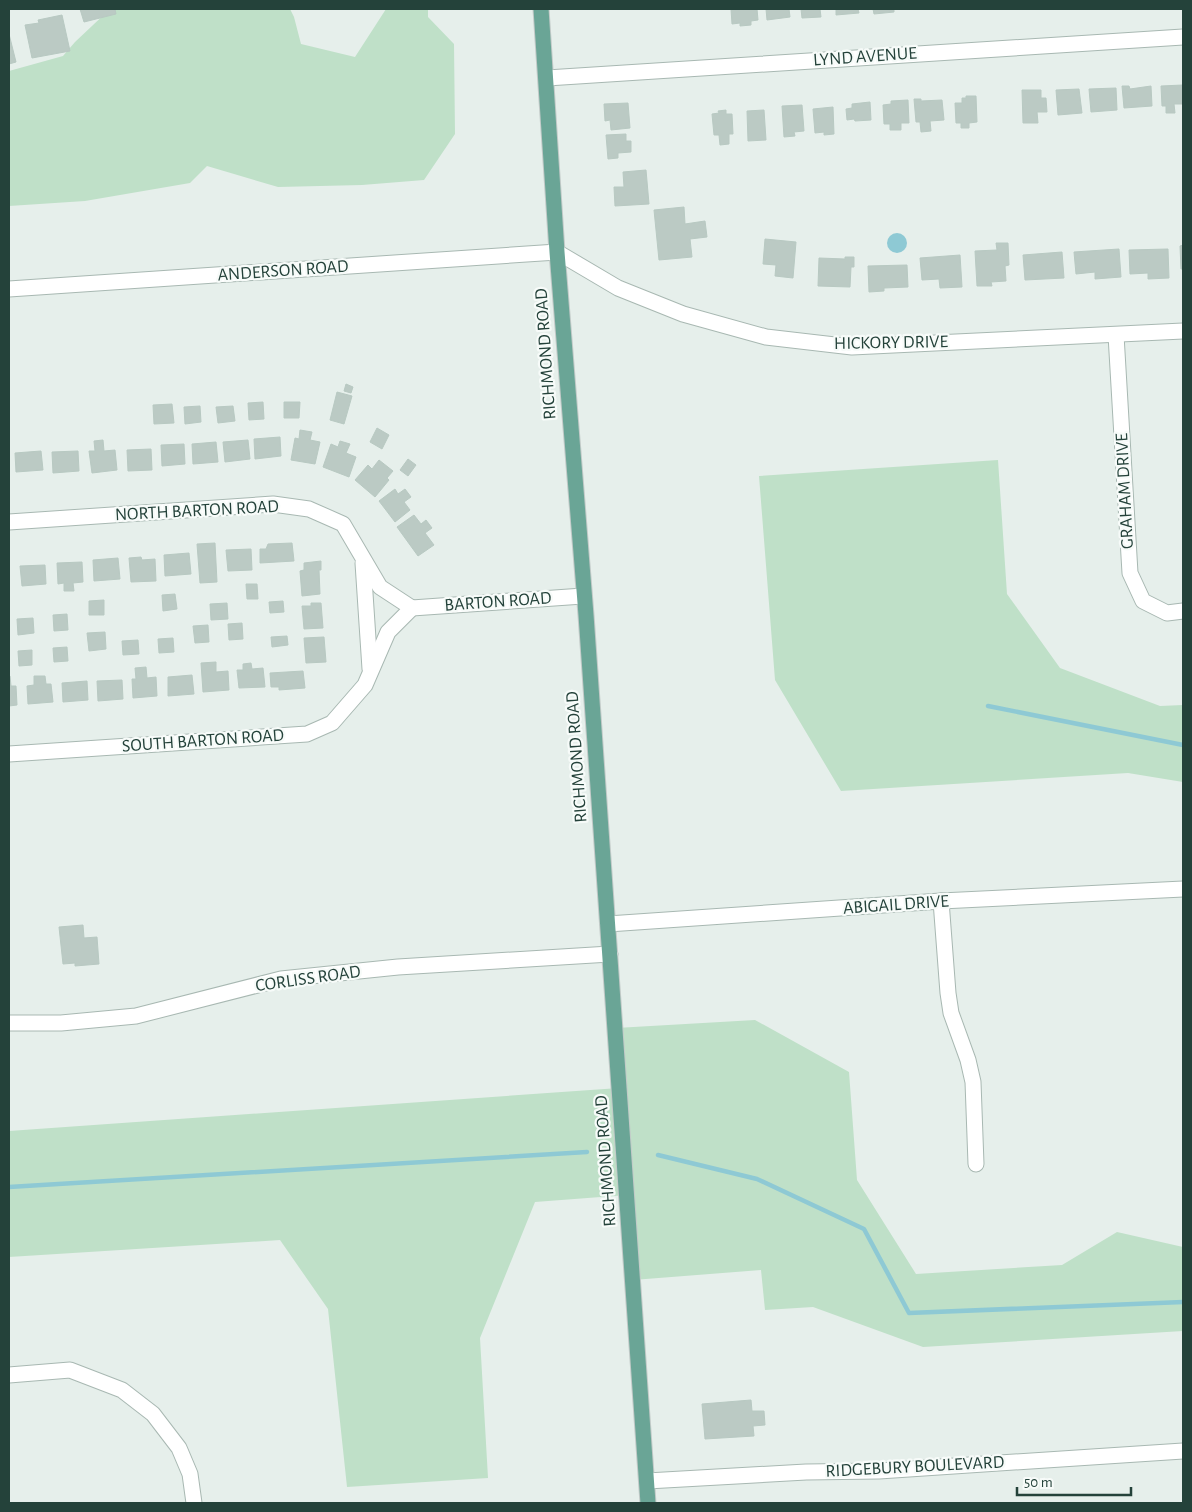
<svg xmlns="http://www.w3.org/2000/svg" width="1192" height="1512" font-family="'Alegreya Sans',sans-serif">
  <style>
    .green { fill: #bfe0c8 }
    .water { fill: #8ec9d4 }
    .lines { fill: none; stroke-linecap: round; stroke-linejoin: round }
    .stream { stroke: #8ec9d4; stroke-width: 4.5 }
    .building { fill: #bbcac4; stroke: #b8c9c2 }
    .minor-casing { stroke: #a8b8b2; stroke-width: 17 }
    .tertiary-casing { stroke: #a8b8b2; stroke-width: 17 }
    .primary-casing { stroke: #c2cac8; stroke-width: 17 }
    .minor { stroke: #fff; stroke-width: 15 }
    .tertiary { stroke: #fff; stroke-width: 15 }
    .primary { stroke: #6aa596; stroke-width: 15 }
    .labels { text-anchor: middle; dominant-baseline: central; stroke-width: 4.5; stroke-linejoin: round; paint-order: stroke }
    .street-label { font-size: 18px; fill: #24423a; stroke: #f7fbf9 }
  </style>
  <rect width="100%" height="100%" fill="#e6efeb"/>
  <g class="green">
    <polygon points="110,9 290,9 294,17 301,44 355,57 386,9 428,9 428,17 454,44 455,134 424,180 362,185 278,187 207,166 190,183 85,201 9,206 9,71 63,56 75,42"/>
    <polygon points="998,460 1007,594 1060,668 1160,706 1183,705 1183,782 1128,773 841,791 775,680 759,476"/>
    <polygon points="755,1020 849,1072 857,1180 916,1274 1062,1265 1117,1232 1183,1247 1183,1331 923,1347 813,1307 765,1310 761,1270 633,1280 627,1195 535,1202 480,1338 488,1478 347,1487 328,1309 280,1240 9,1257 9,1131 619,1088 616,1028"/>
  </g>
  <circle class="water" cx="897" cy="243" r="10"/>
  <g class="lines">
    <g class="stream">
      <polyline points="988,706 1183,745"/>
      <polyline points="658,1155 757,1179 864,1229 909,1313 1183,1302"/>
      <polyline points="9,1187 587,1152"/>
    </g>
  </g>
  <g class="building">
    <polygon points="80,9 115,9 116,14 84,22"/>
    <polygon points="731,9 757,9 758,20 751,21 751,25 740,26 740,23 732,24"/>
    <polygon points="766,9 789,9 790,17 767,20"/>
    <polygon points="801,9 820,9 821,17 802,18"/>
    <polygon points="836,9 858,9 859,13 836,15"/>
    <polygon points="873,9 894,9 894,12 874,14"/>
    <polygon points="62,15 70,51 32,58 25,25 39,23 38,20"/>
    <polygon points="9,34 16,62 9,64"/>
    <polygon points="1183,85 1183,104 1174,104 1175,113 1166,113 1166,106 1162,106 1161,86"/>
    <polygon points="1122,86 1129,86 1130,89 1151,86 1152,106 1124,108"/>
    <polygon points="1116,88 1117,110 1091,112 1089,89"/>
    <polygon points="1079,89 1082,113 1058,115 1056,90"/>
    <polygon points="1022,90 1041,90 1041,98 1046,98 1047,112 1037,112 1038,123 1023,123"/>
    <polygon points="966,96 976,96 977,122 969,123 969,128 961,128 961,123 956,123 955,103 962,103 962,98 966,98"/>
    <polygon points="914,99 921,99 921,101 942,100 944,120 930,121 931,131 921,132 920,122 916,122"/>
    <polygon points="908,100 909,123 901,123 901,130 890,130 890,124 884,124 883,105 891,104 891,101"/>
    <polygon points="870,102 871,120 855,121 854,119 847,120 846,109 852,108 852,104"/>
    <polygon points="628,103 630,128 611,130 610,120 605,121 604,104"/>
    <polygon points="802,105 804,131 794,132 795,136 784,137 782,106"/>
    <polygon points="833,107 834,134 824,135 824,132 815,133 813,109"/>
    <polygon points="726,110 726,114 732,114 733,134 729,134 729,144 720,145 719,135 714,135 712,114 719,113 718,111"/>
    <polygon points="764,110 766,140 748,141 747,111"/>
    <polygon points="626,134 626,141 631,141 631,152 618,153 618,158 608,159 606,135"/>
    <polygon points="646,170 649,204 615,206 614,187 624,187 623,172"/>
    <polygon points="684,207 685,224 705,221 707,237 690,239 692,257 659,260 654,210"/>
    <polygon points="765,239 796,242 793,278 775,276 776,265 763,264"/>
    <polygon points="996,243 1008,243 1009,265 1005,266 1006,281 991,282 992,286 977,286 975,251 997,250"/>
    <polygon points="1183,245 1183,269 1181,269 1180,246"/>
    <polygon points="1119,249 1121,277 1095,279 1095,272 1076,274 1074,252"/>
    <polygon points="1168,249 1169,278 1148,279 1148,273 1130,274 1129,250"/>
    <polygon points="1062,252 1064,278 1025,280 1023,255"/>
    <polygon points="960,255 962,287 940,288 939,279 922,280 920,258"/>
    <polygon points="845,257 854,257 854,267 851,267 850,287 818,286 819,258 845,259"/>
    <polygon points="907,265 908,287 884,288 884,291 869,292 868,266"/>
    <polygon points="346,384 353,387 351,393 344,391"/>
    <polygon points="337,392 352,396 344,424 330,420"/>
    <polygon points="263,402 264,419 249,420 248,403"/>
    <polygon points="284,402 300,402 299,418 284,418"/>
    <polygon points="172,404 174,423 154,424 153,405"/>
    <polygon points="200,406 201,422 185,424 184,407"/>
    <polygon points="233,406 235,421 218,423 216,407"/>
    <polygon points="377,428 389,435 382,449 370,442"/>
    <polygon points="300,430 312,432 310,440 320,442 315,464 291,460 295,438 299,439"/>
    <polygon points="280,437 281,456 255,459 254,439"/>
    <polygon points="103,440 104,451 115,450 117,470 92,473 89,451 95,451 94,441"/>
    <polygon points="248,440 250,459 225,462 223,442"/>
    <polygon points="340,441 350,444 346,453 356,457 349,477 323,467 331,444 338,447"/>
    <polygon points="216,442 218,462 193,464 192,444"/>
    <polygon points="184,444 185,464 162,466 161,445"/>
    <polygon points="151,449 152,470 128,471 127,450"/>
    <polygon points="41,451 43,470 16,472 15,453"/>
    <polygon points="78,451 79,471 53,473 52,452"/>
    <polygon points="408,459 416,465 408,476 400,470"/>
    <polygon points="379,460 393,471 387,478 389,480 375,497 355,480 368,465 372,469"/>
    <polygon points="395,489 398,494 405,489 411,497 404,502 410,510 395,522 379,501"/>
    <polygon points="414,515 421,524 426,520 432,528 425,533 434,545 418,556 397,527"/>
    <polygon points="215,543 217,582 200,583 197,544"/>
    <polygon points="292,543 294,561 260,563 260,549 266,549 268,544"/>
    <polygon points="251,549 252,570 228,571 226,550"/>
    <polygon points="189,553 191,574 165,576 164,555"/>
    <polygon points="141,557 142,560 155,559 156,581 131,582 129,558"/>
    <polygon points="118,558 120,579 94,581 93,560"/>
    <polygon points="321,561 321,570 319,570 320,594 302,596 300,571 304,570 304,563"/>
    <polygon points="82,562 83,582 73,583 74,591 64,591 64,583 58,584 57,563"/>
    <polygon points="45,565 46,584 22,586 20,566"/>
    <polygon points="246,584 257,584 258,599 247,599"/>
    <polygon points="175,594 177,609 163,611 162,595"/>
    <polygon points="104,600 104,615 89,615 89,601"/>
    <polygon points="283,601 284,612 270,613 269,602"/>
    <polygon points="227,603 228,619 211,620 210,604"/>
    <polygon points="311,603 321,603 323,628 304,629 302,606 311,606"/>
    <polygon points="67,614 68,630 54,631 53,615"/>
    <polygon points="33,618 34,633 18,635 17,619"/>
    <polygon points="242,623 243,639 229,640 228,624"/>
    <polygon points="208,625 209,642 195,643 193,626"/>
    <polygon points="105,632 106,649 89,651 87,633"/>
    <polygon points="287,636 288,645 272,647 271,637"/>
    <polygon points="324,637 326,662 306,663 304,638"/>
    <polygon points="173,638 174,652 159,653 158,639"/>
    <polygon points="138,640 139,654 123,655 122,641"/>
    <polygon points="67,647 68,661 54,662 53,648"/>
    <polygon points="32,650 32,665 19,666 18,651"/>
    <polygon points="216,662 216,672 228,671 229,690 203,692 201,663"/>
    <polygon points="251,663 252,669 263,668 265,687 239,688 237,670 243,670 243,664"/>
    <polygon points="146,667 147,678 156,677 157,696 133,698 132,679 136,679 135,668"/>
    <polygon points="303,671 305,688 279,690 279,687 271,687 270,673"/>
    <polygon points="192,675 194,694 168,696 168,677"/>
    <polygon points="9,676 10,676 11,686 16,686 17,705 9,706"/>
    <polygon points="34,676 45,676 46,684 51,684 53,702 28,704 27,686 34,685"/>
    <polygon points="122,680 123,699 98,701 97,681"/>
    <polygon points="87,681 88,700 63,702 62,683"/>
    <polygon points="83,925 84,938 97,937 99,964 75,966 75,963 63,964 59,927"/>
    <polygon points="751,1400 752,1411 764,1411 765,1425 753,1426 754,1436 705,1439 702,1404"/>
  </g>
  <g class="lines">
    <g class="minor-casing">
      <g id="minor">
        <polyline points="547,78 1183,37"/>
        <polyline points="557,252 618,288 683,314 766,337 852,347 1183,331"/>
        <polyline points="1116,335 1130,573 1143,601 1167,613 1183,611"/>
        <polyline points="9,522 273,504 309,509 343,524 380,587 412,608"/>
        <polyline points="363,563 370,669"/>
        <polyline points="412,608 583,596"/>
        <polyline points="9,754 307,734 332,723 365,685 388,632 412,608"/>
        <polyline points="941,901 948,993 951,1013 968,1060 973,1082 976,1164"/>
        <polyline points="608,924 941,901 1183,889"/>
        <polyline points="9,1023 61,1023 136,1016 281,979 398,967 610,954"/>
        <polyline points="9,1375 70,1370 122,1390 153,1414 179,1448 190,1474 194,1503"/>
      </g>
    </g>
    <g class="tertiary-casing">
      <g id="tertiary">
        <polyline points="9,289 557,252"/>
        <polyline points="647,1481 806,1472 879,1471 1183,1451"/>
      </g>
    </g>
    <g class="primary-casing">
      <polyline id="primary" points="541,9 557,252 586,615 648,1503"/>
    </g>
    <use href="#minor" class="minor"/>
    <use href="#tertiary" class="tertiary"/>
    <use href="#primary" class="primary"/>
  </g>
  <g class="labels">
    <g class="street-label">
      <text transform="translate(865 57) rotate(-4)">LYND AVENUE</text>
      <text transform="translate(283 271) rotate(-4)">ANDERSON ROAD</text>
      <text transform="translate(891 343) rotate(-1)">HICKORY DRIVE</text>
      <text transform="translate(546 354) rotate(-94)">RICHMOND ROAD</text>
      <text transform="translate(1125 491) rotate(-93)">GRAHAM DRIVE</text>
      <text transform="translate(197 511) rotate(-3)">NORTH BARTON ROAD</text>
      <text transform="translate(498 602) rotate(-4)">BARTON ROAD</text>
      <text transform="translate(203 741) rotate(-4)">SOUTH BARTON ROAD</text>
      <text transform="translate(577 757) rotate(-94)">RICHMOND ROAD</text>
      <text transform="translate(896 905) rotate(-4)">ABIGAIL DRIVE</text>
      <text transform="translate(308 979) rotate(-8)">CORLISS ROAD</text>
      <text transform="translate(606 1161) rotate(-94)">RICHMOND ROAD</text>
      <text transform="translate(915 1467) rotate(-3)">RIDGEBURY BOULEVARD</text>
    </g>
  </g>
  <rect width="1192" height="1512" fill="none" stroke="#24423a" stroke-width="20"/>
  <path d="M1017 1487v8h114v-8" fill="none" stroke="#24423a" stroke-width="2.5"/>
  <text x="1024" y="1487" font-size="15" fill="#24423a" stroke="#f7fbf9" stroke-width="4" paint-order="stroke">50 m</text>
</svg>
